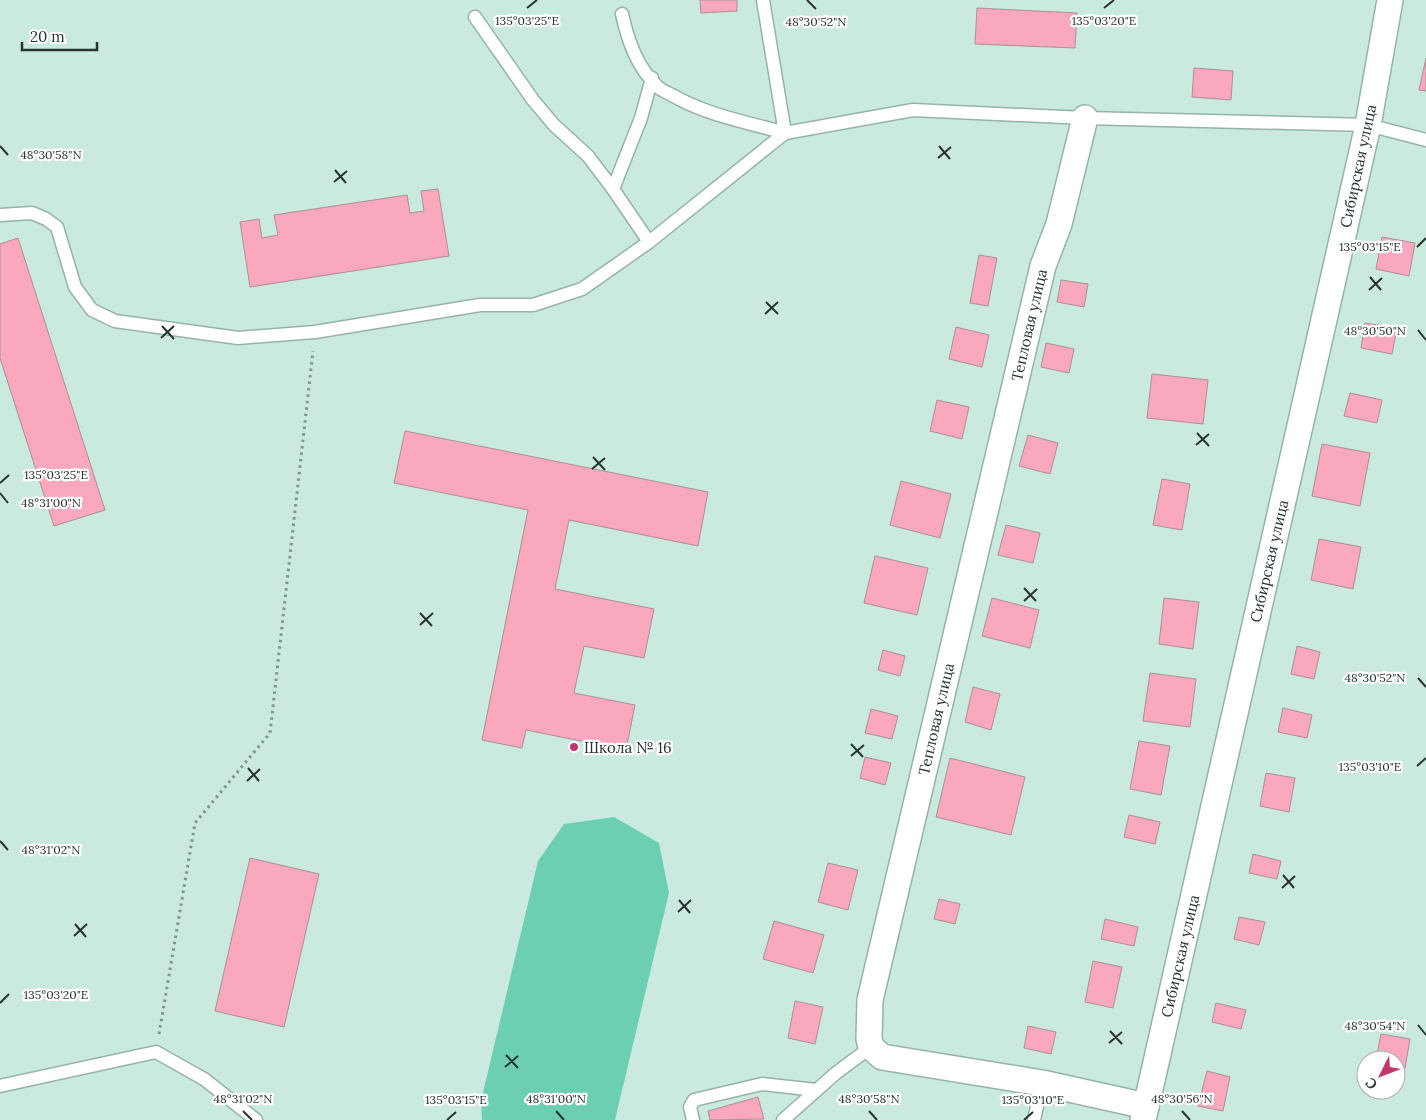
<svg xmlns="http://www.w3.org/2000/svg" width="1426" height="1120" font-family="Lora,serif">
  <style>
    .green { fill: #6dcfb1 }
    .building { fill: #f9a8be; stroke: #ab8f95 }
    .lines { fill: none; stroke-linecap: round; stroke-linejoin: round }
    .service-casing { stroke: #96b3a9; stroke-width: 15 }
    .minor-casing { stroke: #96b3a9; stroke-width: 28 }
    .path { stroke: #7e958d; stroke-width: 3; stroke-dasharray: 2.5 4; stroke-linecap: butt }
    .service { stroke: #fff; stroke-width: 12 }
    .minor { stroke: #fff; stroke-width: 25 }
    .ticks { fill: none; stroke: #27332f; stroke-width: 2 }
    .poi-dot { fill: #c2376c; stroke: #fff; stroke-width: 2 }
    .labels { text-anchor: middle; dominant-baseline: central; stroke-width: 4.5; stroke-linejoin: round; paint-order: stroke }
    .street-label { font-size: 15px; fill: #27332f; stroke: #fff }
    .poi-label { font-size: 15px; fill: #27332f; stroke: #fff; text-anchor: start }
    .ticks-label { font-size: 12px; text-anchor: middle; fill: #27332f; stroke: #fff; stroke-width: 4.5; stroke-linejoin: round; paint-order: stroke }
  </style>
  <rect width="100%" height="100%" fill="#cbeadf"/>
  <polygon class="green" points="614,817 659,843 669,893 615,1120 482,1120 481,1101 538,861 564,824"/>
  <g class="building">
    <polygon points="700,0 737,0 737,11 701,13"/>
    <polygon points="977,8 1077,13 1075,48 975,44"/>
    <polygon points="1426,58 1426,91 1419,90"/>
    <polygon points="1194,68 1233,71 1231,100 1192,97"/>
    <polygon points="438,189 449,256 250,287 240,222 259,219 262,238 278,235 274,215 407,195 410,213 424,211 421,191"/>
    <polygon points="1382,237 1415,243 1409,276 1376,269"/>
    <polygon points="18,238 105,510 54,526 0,358 0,244"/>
    <polygon points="979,255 997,258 988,306 970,303"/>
    <polygon points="1061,280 1088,284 1084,307 1057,302"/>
    <polygon points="1365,323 1397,328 1392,354 1361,348"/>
    <polygon points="956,327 989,335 982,367 949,359"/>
    <polygon points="1046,343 1074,349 1069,373 1041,367"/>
    <polygon points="1152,374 1208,380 1203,424 1147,418"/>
    <polygon points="1350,393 1382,400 1377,423 1344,416"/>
    <polygon points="937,400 969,407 962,439 930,431"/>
    <polygon points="405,431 708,492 698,546 569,520 555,589 654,609 644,658 584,646 574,693 635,705 626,750 526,730 522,748 482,740 528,510 394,483"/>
    <polygon points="1028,435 1058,443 1050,474 1019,466"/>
    <polygon points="1322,444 1370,453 1360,506 1312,496"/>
    <polygon points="1162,479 1190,484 1182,530 1153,525"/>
    <polygon points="901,481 951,494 940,538 890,525"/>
    <polygon points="1006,525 1040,533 1033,563 998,555"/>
    <polygon points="1319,539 1361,547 1353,589 1311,580"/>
    <polygon points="875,556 928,568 917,615 864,603"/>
    <polygon points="992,598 1039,610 1030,648 982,636"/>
    <polygon points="1164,598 1199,602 1193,649 1159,644"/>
    <polygon points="1297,646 1320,652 1314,679 1291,674"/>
    <polygon points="883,650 905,656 900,676 878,670"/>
    <polygon points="1150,673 1196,679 1190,727 1143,721"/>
    <polygon points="973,687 1000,694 991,730 965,722"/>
    <polygon points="1283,708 1312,715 1307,738 1278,732"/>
    <polygon points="871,709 898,716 892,739 865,733"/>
    <polygon points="1139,741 1170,746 1161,795 1130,789"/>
    <polygon points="865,757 891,763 885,785 860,778"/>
    <polygon points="950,758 1025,777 1011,835 936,817"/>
    <polygon points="1266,773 1295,778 1289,812 1260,806"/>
    <polygon points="1129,815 1160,822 1155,844 1124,837"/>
    <polygon points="1253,854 1281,861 1277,879 1249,873"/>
    <polygon points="250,858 319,874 284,1027 215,1011"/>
    <polygon points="828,863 858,870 848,910 818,902"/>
    <polygon points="939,899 960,904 955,924 934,919"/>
    <polygon points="1239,917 1265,922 1259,945 1234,939"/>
    <polygon points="1105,919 1138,927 1134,946 1101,939"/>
    <polygon points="774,921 824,935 813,973 763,959"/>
    <polygon points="1093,961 1122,967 1113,1008 1085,1002"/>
    <polygon points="795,1001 823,1007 815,1044 788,1038"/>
    <polygon points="1216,1003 1246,1010 1241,1029 1212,1022"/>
    <polygon points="1028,1026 1056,1032 1051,1054 1024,1048"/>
    <polygon points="1381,1034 1410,1039 1405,1068 1396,1066 1396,1060 1376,1060"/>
    <polygon points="1207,1071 1230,1077 1223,1111 1198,1106"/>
    <polygon points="758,1097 764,1119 710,1120 708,1111"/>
  </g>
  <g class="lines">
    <g class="service-casing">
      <g id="service">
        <path d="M 622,14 C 628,41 637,68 659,88 C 663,91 668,93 672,95 C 706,115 747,122 785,133 L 763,0"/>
        <polyline points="475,17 533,100 554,125 588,156 613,189 649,242"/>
        <polyline points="613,189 641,118 652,78"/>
        <polyline points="0,215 32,213 46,219 57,227 75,287 92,310 115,321 238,338 315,332 480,305 533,305 582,289 649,242 785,133 913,110 1085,118 1368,125 1426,140"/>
        <polyline points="0,1086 156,1052 204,1079 256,1120"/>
        <polyline points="693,1120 690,1107 694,1100 762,1084 816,1090"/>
        <polyline points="783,1120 836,1073 871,1047"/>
        <polyline points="1034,1120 1042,1083"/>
      </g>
    </g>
    <g class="minor-casing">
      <g id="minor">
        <polyline points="1085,118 1059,224 1043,266 870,1000 869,1039 871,1047 882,1057 1042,1083 1146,1106"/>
        <polyline points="1143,1120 1368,125 1390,0"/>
      </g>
    </g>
    <polyline class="path" points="159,1034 195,823 270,733 313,351"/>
    <use href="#service" class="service"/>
    <use href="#minor" class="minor"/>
  </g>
  <path class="ticks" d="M 807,0 L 816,9M 527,8 L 537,0M 1104,8 L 1114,0M 0,146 L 8,155M 939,146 L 950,159M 938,158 L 951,147M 335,170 L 346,183M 334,182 L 347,171M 1417,247 L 1426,238M 1370,277 L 1381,290M 1369,290 L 1382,278M 766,302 L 778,314M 765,314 L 778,302M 162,326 L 174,339M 1418,330 L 1426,340M 161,338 L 174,326M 1197,433 L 1209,446M 1196,445 L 1209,434M 593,457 L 605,470M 592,469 L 605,458M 0,483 L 9,475M 0,493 L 8,503M 1024,588 L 1036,601M 1024,601 L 1037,589M 420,613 L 432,626M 420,625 L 433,613M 1418,678 L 1426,687M 851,744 L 863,757M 851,756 L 864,745M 1417,766 L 1426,758M 248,768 L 259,781M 247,781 L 260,769M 0,841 L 8,850M 1283,875 L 1294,888M 1282,888 L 1295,876M 679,900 L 690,913M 678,912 L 691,900M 75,924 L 86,937M 74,936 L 87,924M 0,1003 L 9,994M 1418,1025 L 1426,1035M 1110,1031 L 1122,1044M 1109,1043 L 1122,1032M 506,1055 L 518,1068M 505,1067 L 518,1056M 243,1111 L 252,1120M 556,1111 L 564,1120M 869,1111 L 877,1120M 1182,1111 L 1190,1120M 447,1120 L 456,1112M 1024,1120 L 1033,1112"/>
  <circle class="poi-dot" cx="574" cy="747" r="5"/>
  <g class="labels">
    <g class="street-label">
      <text transform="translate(1358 166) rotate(-78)">Сибирская улица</text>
      <text transform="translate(1029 325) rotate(-77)">Тепловая улица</text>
      <text transform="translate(1269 561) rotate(-77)">Сибирская улица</text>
      <text transform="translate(936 719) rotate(-77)">Тепловая улица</text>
      <text transform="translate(1180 956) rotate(-77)">Сибирская улица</text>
    </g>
    <g class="poi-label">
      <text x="584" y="747">Школа № 16</text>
    </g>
  </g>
  <g class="ticks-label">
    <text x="527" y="25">135°03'25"E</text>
    <text x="1104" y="25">135°03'20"E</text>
    <text x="816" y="26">48°30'52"N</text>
    <text x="51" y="159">48°30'58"N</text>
    <text x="1370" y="251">135°03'15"E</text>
    <text x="1375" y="335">48°30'50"N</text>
    <text x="56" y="479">135°03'25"E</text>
    <text x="51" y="507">48°31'00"N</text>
    <text x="1375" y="682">48°30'52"N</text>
    <text x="1370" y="771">135°03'10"E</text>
    <text x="51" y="854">48°31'02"N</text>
    <text x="56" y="999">135°03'20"E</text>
    <text x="1375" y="1030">48°30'54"N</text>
    <text x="243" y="1103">48°31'02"N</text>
    <text x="556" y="1103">48°31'00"N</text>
    <text x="869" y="1103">48°30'58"N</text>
    <text x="1182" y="1103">48°30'56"N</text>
    <text x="456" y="1104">135°03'15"E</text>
    <text x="1033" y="1104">135°03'10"E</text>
  </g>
  <g transform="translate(1381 1075) rotate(228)"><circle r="24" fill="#ffffff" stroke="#a9adac"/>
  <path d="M0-4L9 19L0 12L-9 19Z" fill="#c2376c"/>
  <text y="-8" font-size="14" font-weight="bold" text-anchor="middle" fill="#27332f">С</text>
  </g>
  <path d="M22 42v8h75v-8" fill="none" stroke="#27332f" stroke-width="2.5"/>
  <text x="30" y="42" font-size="15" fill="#27332f" stroke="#ffffff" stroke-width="4" paint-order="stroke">20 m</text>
</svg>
